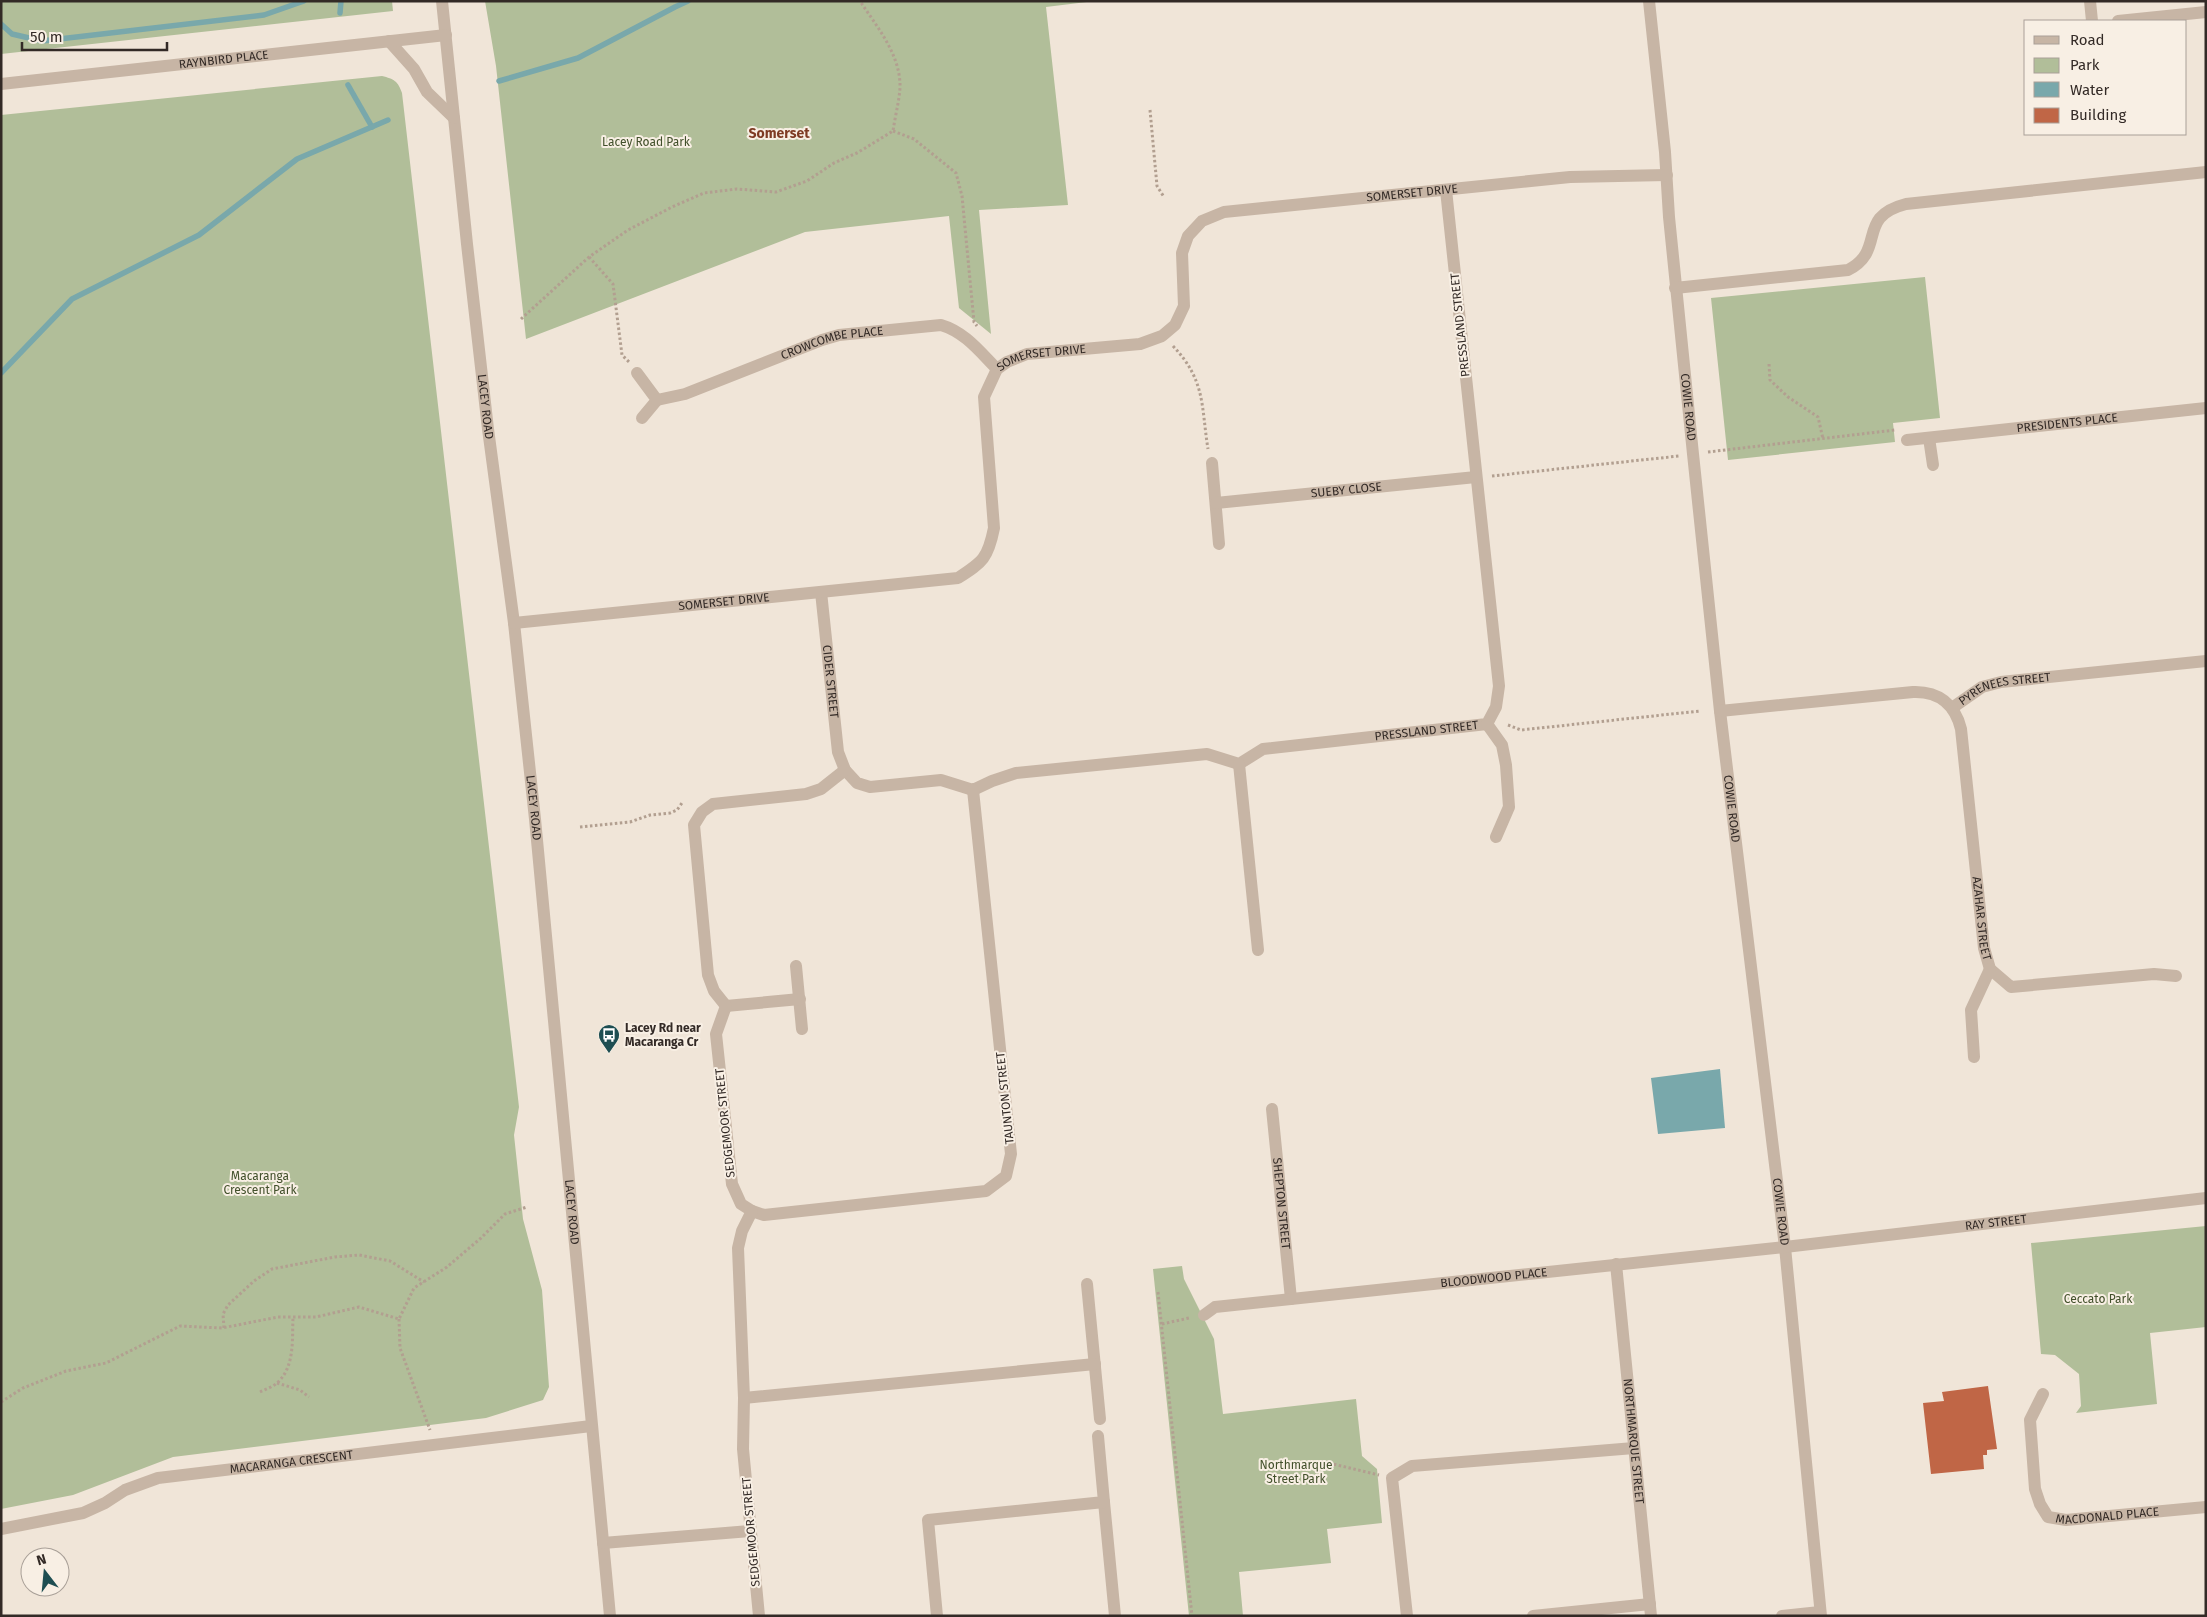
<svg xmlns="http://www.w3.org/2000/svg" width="2207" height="1617" font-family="'Fira Sans',sans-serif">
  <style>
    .green { fill: #b1be99 }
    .water { fill: #79a8ab }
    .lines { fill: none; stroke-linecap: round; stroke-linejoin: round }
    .stream { stroke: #79a8ab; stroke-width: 5.5 }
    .building { fill: #c06646 }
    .path { stroke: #b29f90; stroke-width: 3; stroke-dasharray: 2.5 2.5; stroke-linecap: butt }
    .minor { stroke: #c7b5a5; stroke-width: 12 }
    .labels { text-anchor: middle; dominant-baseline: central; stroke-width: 4; stroke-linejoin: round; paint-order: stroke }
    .street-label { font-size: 12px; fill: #332a26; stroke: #f8efe4 }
    .park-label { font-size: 12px; fill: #42502b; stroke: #f8efe4 }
    .poi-label { font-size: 12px; font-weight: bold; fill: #332a26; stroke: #f8efe4; text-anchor: start }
    .neighbourhood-label { font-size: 14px; font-weight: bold; fill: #7e3b23; stroke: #f8efe4 }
  </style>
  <rect width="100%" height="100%" fill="#f0e5d8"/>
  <g class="green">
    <polygon points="1,1 392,1 393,11 1,54"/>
    <polygon points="485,1 1095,1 1046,7 1068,205 979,210 991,334 959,308 949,216 805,232 526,339 496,66"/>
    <path d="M 382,76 C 394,79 398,81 402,93 L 519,1107 L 514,1135 L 523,1219 L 542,1290 L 549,1387 L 543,1400 L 486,1418 L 173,1457 L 73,1495 L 1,1509 L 1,115 Z"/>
    <polygon points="1925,277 1940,418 1893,423 1895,442 1728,460 1711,298"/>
    <polygon points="2206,1226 2206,1327 2150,1333 2157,1404 2076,1413 2081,1406 2079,1374 2055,1355 2041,1354 2031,1243"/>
    <polygon points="1182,1266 1184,1279 1214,1339 1223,1414 1356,1399 1362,1456 1377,1469 1382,1523 1327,1529 1331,1563 1239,1572 1243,1616 1189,1616 1153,1269"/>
  </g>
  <polygon class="water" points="1720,1069 1725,1128 1658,1134 1651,1078"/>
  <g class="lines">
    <g class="stream">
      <polyline points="340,13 341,1"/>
      <polyline points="1,24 12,34 42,41 264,15 304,1"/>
      <polyline points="499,81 578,58 675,7 688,1"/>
      <polyline points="348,85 372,127"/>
      <polyline points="1,373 72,299 199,235 297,159 388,120"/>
    </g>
  </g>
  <polygon class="building" points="1988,1386 1997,1449 1987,1450 1987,1455 1983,1455 1984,1469 1931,1474 1923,1403 1944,1401 1942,1392"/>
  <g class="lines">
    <g class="path">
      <polyline points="1150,110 1157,186 1164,197"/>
      <polyline points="893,131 914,139 956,173 962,196 974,322 977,326"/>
      <polyline points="589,257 613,284 622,355 629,362"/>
      <path d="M 521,319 L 589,257 L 628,230 L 672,207 L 704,193 L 737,189 L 776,192 L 807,181 L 834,163 L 857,153 L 893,131 C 895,117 899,102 900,88 C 901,55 877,27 860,1"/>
      <path d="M 1173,346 C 1206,381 1201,406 1208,449"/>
      <polyline points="1769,364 1770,380 1788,397 1818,417 1823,439"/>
      <polyline points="1708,452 1895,430"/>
      <polyline points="1492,476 1679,456"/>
      <polyline points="1508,725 1521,730 1700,711"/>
      <polyline points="580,827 630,822 650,815 670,813 677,810 682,803"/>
      <polyline points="1158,1292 1192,1616"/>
      <polyline points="399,1319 400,1348 430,1430"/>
      <polyline points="1162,1324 1189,1318"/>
      <polyline points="224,1328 223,1314 228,1305 254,1281 272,1269 335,1257 359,1255 390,1261 424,1282"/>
      <polyline points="277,1383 300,1390 309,1397"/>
      <path d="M 260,1392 C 266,1389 273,1387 278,1382 C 295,1366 292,1339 293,1317"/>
      <polyline points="1,1402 23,1388 66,1371 106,1363 180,1326 222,1328 278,1317 316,1317 359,1307 399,1319 414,1288 447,1267 481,1238 505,1214 527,1207"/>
      <polyline points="1329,1463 1379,1475"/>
    </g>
    <g class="minor">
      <path id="s1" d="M 442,1 L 467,244 L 488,429 L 514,623 L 535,819 L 610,1616"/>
      <path id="s2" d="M 1649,1 L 1665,152 L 1669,217 L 1693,454 L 1720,711 L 1785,1247 L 1821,1616"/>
      <polyline points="2090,1 2092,21"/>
      <polyline points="2118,21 2206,12"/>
      <polyline points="389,41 414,69 427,92 454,118"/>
      <path id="s3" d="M 1,84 L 446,35"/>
      <path d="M 1675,288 L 1848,270 C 1887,250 1855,217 1906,204 L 2206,172"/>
      <polyline points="637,373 657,400 642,418"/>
      <path id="s4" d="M 657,400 L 685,394 L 822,340 L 839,335 L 941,325 C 965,332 980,352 997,369"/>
      <polyline points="1929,438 1933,465"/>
      <path id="s5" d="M 1907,440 L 2206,408"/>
      <polyline points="1212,463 1219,544"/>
      <path id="s6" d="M 1216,503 L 1476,477"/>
      <path id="s7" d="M 821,592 L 838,752 L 845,770 L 857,783 L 870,787 L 941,780 L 973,790 L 992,781 L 1016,773 L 1207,754 L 1239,764 L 1263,749 L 1487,724 L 1496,707 L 1499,686 L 1446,190"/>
      <path id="s8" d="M 514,623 L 958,578 C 983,562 988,558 994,528 L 984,397 L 997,369 L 1007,362 L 1027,354 L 1140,344 L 1162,336 L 1175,325 L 1184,306 L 1182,253 L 1188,236 L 1202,221 L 1224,212 L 1570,177 L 1667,175"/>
      <path id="s9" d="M 1952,708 L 1982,687 L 2001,682 L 2206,661"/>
      <path id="s10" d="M 1720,711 L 1913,692 C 1938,691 1955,704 1961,729 L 1984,948 L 1990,969 L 2011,987 L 2154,974 L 2176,976"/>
      <polyline points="1487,724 1502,745 1506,765 1509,807 1496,837"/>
      <polyline points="1239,764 1258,950"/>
      <polyline points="796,966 802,1029"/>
      <polyline points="726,1006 800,999"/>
      <polyline points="1974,1057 1971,1010 1990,969"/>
      <path id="s11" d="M 1272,1109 L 1291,1299"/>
      <polyline points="752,1211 764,1215 986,1191 1006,1176 1011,1154 973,790"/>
      <path id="s12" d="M 1616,1264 L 1651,1616"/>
      <polyline points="1087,1284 1100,1419"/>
      <path id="s13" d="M 1204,1315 L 1215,1307 L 1785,1247 L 2206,1198"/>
      <path id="s14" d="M 2043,1394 L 2030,1420 L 2035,1489 L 2040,1504 L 2048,1517 L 2066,1520 L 2206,1507"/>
      <polyline points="744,1398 1095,1364"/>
      <polyline points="1104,1502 1115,1616"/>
      <path id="s15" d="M 1,1529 L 83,1513 L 105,1503 L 125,1490 L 158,1478 L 591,1426"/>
      <polyline points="603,1543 750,1531"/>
      <polyline points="759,1616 743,1449 744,1398 738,1248 742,1231 752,1211 741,1204 732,1184 716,1034 726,1006 714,991 708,975 694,825 702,812 713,804 806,794 821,789 845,770"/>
      <polyline points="937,1616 928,1520 1104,1502 1098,1436"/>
      <polyline points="1407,1616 1392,1478 1412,1466 1634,1448"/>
      <polyline points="1533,1616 1650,1604"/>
      <polyline points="1782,1616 1820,1612"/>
    </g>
  </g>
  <defs>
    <g id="bus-pin" transform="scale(1.125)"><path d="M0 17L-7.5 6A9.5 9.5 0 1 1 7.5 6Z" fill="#1e4e52" stroke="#f8efe4"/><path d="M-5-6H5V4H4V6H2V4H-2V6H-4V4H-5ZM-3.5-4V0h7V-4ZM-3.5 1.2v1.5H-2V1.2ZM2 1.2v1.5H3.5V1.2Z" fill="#fff"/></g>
  </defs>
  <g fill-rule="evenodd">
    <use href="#bus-pin" x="609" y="1035"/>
  </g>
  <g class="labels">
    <g class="street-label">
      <text stroke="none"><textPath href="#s3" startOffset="224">RAYNBIRD PLACE</textPath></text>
      <text stroke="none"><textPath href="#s8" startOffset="1186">SOMERSET DRIVE</textPath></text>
      <text transform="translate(1460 325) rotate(-96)">PRESSLAND STREET</text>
      <text stroke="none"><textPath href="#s4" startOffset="185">CROWCOMBE PLACE</textPath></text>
      <text stroke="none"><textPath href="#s8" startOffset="720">SOMERSET DRIVE</textPath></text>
      <text stroke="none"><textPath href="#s1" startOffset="408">LACEY ROAD</textPath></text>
      <text stroke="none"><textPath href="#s2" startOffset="408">COWIE ROAD</textPath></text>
      <text stroke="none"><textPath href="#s5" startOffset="161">PRESIDENTS PLACE</textPath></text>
      <text stroke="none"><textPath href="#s6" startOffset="131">SUEBY CLOSE</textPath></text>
      <text stroke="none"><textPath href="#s8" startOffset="211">SOMERSET DRIVE</textPath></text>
      <text stroke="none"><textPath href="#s7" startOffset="90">CIDER STREET</textPath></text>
      <text stroke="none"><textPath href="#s9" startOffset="58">PYRENEES STREET</textPath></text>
      <text stroke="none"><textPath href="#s7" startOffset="781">PRESSLAND STREET</textPath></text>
      <text stroke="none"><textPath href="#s1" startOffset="812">LACEY ROAD</textPath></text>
      <text stroke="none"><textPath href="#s2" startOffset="812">COWIE ROAD</textPath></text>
      <text stroke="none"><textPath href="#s10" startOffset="451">AZAHAR STREET</textPath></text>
      <text transform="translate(1005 1098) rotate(-96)">TAUNTON STREET</text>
      <text transform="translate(725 1123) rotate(-96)">SEDGEMOOR STREET</text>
      <text stroke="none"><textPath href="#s11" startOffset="95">SHEPTON STREET</textPath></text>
      <text stroke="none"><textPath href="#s1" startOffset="1218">LACEY ROAD</textPath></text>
      <text stroke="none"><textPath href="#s2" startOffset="1218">COWIE ROAD</textPath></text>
      <text stroke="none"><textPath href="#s13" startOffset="799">RAY STREET</textPath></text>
      <text stroke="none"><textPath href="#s13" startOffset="294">BLOODWOOD PLACE</textPath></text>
      <text stroke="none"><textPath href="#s12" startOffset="178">NORTHMARQUE STREET</textPath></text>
      <text stroke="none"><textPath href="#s15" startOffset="301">MACARANGA CRESCENT</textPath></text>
      <text stroke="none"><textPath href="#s14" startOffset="189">MACDONALD PLACE</textPath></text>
      <text transform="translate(751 1532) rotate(-95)">SEDGEMOOR STREET</text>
    </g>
    <g class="park-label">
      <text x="646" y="142">Lacey Road Park</text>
      <text x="260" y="1176">Macaranga<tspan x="260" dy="14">Crescent Park</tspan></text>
      <text x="2098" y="1299">Ceccato Park</text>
      <text x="1296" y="1465">Northmarque<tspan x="1296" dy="14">Street Park</tspan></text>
    </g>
    <g class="poi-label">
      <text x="625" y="1028">Lacey Rd near<tspan x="625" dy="14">Macaranga Cr</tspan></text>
    </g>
    <g class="neighbourhood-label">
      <text x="779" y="133">Somerset</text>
    </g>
  </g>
  <rect width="2207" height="1617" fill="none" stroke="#332a26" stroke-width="5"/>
  <rect x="2024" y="20" width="162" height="115" fill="#f8efe4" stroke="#a9a098"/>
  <rect x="2034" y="36" width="25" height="8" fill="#c7b5a5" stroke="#a9a098"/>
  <text x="2070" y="45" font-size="15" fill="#332a26">Road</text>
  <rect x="2034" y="58" width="25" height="15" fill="#b1be99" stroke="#a9a098"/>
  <text x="2070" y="70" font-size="15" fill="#332a26">Park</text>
  <rect x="2034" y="82" width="25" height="15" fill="#79a8ab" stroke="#a9a098"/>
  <text x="2070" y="95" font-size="15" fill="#332a26">Water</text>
  <rect x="2034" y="108" width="25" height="15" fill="#c06646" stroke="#a9a098"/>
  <text x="2070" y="120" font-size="15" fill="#332a26">Building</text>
  <g transform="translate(45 1572) rotate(344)"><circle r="24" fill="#f8efe4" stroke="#a9a098"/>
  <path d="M0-4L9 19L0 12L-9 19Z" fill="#1e4e52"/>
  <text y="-8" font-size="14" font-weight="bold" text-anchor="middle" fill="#332a26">N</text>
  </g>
  <path d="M22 42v8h145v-8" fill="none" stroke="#332a26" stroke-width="2.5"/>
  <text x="30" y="42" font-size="15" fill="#332a26" stroke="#f8efe4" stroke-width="4" paint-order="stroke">50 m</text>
</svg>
